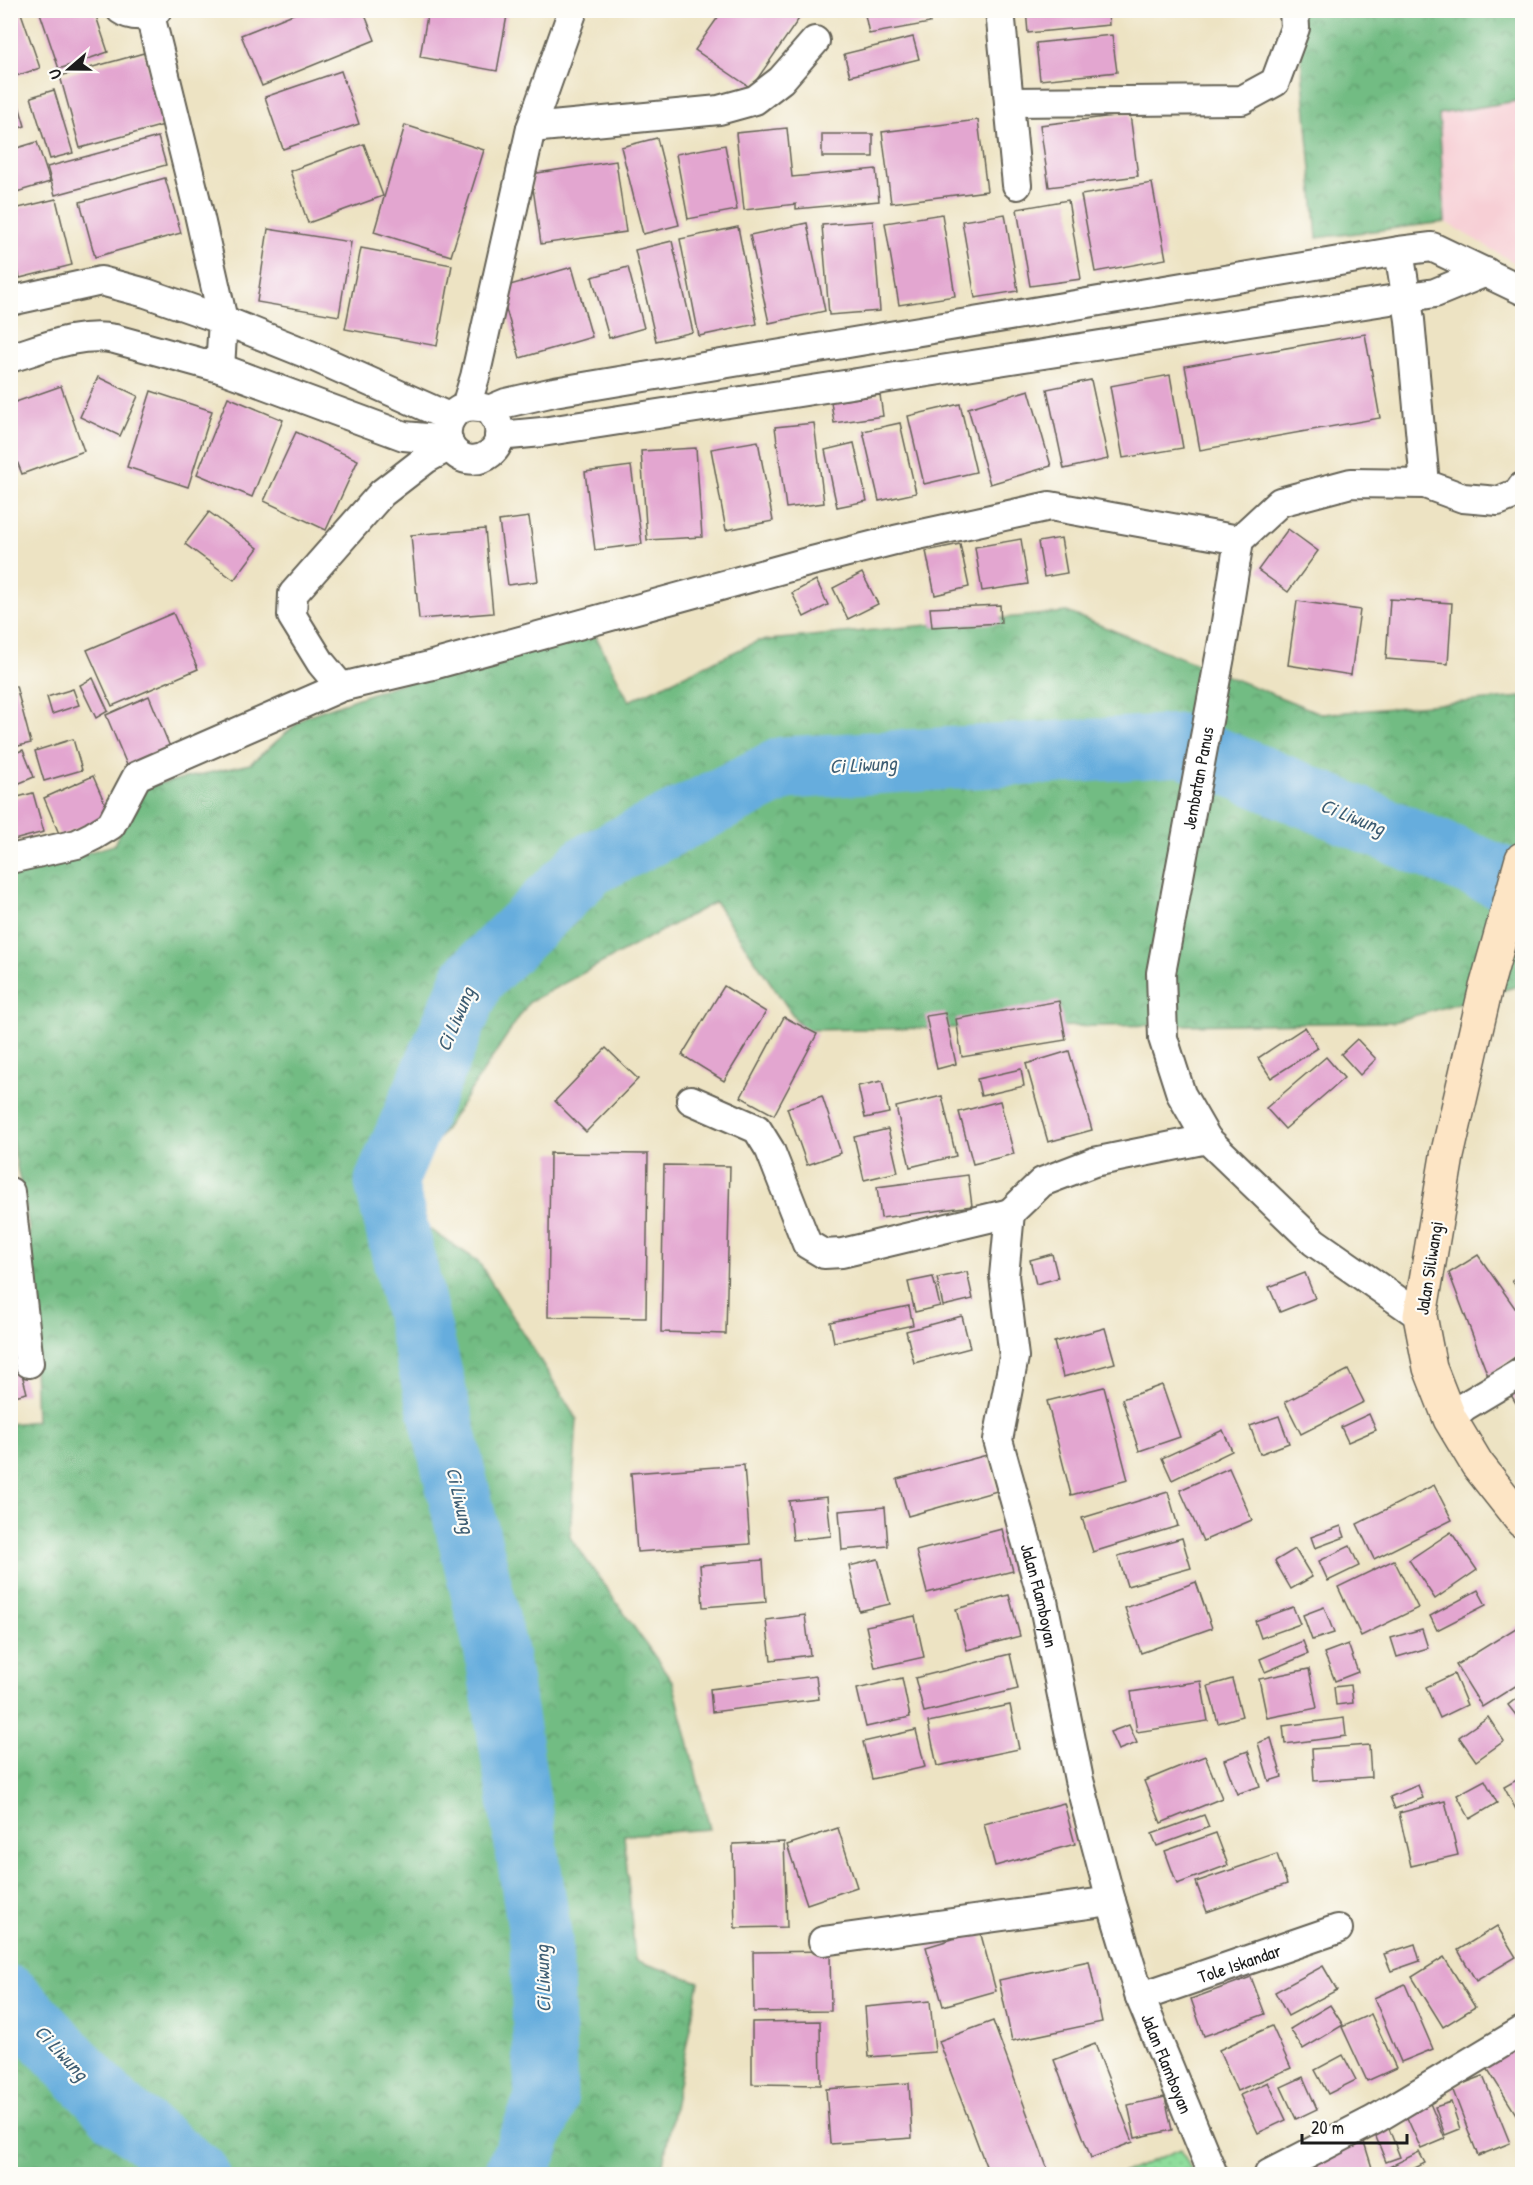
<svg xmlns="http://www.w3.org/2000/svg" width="1533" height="2185" font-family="'Patrick Hand',sans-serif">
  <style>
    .built { fill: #f7cfd5 }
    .grass { fill: url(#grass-dots); stroke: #557c5c; stroke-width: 1.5 }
    .forest { fill: url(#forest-crowns); stroke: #476c50; stroke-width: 1.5 }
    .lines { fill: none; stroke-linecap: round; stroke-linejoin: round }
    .river { stroke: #66addd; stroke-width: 63 }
    .building { fill: #e3a6d0 }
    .street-casing { stroke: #656256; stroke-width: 32 }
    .secondary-casing { stroke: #656256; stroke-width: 36 }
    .street { stroke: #fff; stroke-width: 28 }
    .secondary { stroke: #fde5c5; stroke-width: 33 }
    .labels { text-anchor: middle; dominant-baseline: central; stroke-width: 4.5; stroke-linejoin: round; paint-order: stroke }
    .street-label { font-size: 18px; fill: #1c1c1c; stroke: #fdfcf7 }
    .water-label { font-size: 20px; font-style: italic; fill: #3d5d73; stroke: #fdfcf7 }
  </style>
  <defs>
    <pattern id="grass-dots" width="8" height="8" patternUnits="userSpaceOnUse" patternTransform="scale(1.5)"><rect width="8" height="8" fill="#8edd9b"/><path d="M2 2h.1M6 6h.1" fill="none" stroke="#7abd85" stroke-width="1.8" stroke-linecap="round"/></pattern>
    <pattern id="forest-crowns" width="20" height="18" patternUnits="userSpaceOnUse" patternTransform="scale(1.5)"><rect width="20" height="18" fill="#72bc83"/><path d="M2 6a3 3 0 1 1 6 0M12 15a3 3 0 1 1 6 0" fill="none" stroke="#5d986a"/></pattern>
  </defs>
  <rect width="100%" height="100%" fill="#fdfcf7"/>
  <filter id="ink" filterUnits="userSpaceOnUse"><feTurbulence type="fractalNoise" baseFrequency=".0167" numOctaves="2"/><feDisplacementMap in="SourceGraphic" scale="12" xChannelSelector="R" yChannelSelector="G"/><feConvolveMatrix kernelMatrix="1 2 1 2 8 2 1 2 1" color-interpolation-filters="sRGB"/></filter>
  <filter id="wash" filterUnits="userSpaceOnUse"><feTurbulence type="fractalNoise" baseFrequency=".008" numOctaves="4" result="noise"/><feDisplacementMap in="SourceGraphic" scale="24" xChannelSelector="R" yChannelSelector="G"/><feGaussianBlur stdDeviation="1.35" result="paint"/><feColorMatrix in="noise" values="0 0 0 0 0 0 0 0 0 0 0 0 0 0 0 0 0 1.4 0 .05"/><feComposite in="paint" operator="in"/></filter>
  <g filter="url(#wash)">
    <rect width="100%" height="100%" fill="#ede3c3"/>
    <polygon class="built" points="1522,100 1522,267 1445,222 1439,114"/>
    <polygon class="grass" points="1181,2149 1193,2174 1120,2174"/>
    <g class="forest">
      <polygon points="1297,11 1522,11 1522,100 1439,114 1445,222 1317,238"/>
      <polygon points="1067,612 1322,714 1522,697 1522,985 1393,1022 803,1030 715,902 529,1002 394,1206 478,1261 577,1419 570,1537 673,1682 710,1829 624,1835 635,1960 699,1982 661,2174 11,2174 10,1424 36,1421 29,1227 10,1132 11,875 114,845 139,788 250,764 306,716 587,619 629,701 758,641"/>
    </g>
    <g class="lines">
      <g class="river">
        <polyline points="10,1997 117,2111 198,2174"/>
        <polyline points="516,2174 546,2100 541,1940 496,1652 386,1182 473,979 589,865 784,768 1183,745 1522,886"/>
      </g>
    </g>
    <g id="blocks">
      <g class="building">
        <polygon points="10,10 20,10 40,68 10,78"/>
        <polygon points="39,10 94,10 108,52 59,69"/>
        <polygon points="303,10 363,10 375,40 262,86 241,35"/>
        <polygon points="428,10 508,10 497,71 420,57"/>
        <polygon points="723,10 805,10 751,88 695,50"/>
        <polygon points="864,10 928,10 930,23 869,34"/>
        <polygon points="1026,10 1108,10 1109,25 1028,33"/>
        <polygon points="1112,35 1117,72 1040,80 1036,43"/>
        <polygon points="913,37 919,59 850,76 844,54"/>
        <polygon points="144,53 164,125 80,148 60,76"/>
        <polygon points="341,71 359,124 283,149 265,97"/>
        <polygon points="54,90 73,153 50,159 31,97"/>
        <polygon points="15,92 25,126 10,131 10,93"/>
        <polygon points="1130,114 1138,176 1049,187 1040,125"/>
        <polygon points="978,120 987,191 891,203 882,132"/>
        <polygon points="405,125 484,150 451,256 374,232"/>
        <polygon points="787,128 792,177 876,169 879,201 796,209 796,204 744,210 736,133"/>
        <rect x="822" y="134" width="51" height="23"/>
        <polygon points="158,137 166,165 55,195 47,167"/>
        <polygon points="657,138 679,225 643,234 621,147"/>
        <polygon points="37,142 50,182 10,194 10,150"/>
        <polygon points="364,144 383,196 308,223 290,171"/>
        <polygon points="725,145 737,210 688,219 676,154"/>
        <polygon points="616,161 626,232 541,244 531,174"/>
        <polygon points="165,178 181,233 95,257 80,202"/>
        <polygon points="1152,183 1166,259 1095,272 1081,195"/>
        <polygon points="56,199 72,265 20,278 10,240 10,210"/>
        <polygon points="1068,200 1081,279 1030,286 1017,209"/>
        <polygon points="942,214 955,296 899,305 885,223"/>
        <polygon points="1005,214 1018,291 975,298 962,221"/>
        <polygon points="873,221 880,311 829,315 822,225"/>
        <polygon points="807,223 825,311 769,323 750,235"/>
        <polygon points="738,227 757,324 699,336 680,239"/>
        <polygon points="268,229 351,242 339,316 257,302"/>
        <polygon points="672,241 693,332 656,341 635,250"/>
        <polygon points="361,248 452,265 437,346 345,329"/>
        <polygon points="572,267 592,337 520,358 500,288"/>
        <polygon points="628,267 644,328 609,338 592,277"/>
        <polygon points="1365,334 1380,418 1200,450 1185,366"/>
        <polygon points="1170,375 1183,448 1123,458 1110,386"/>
        <polygon points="98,377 138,396 120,436 80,417"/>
        <polygon points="1091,380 1108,459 1064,469 1047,389"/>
        <polygon points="61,386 84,451 22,474 10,443 10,404"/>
        <polygon points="1029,390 1051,466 990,484 968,408"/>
        <polygon points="151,391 212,411 188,487 127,467"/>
        <polygon points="880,395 883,416 834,423 831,402"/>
        <polygon points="228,397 283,420 252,497 197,474"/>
        <polygon points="960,404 976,472 924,484 908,416"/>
        <polygon points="814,423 824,503 786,508 775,427"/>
        <polygon points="900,423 916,493 879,501 863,431"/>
        <polygon points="296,432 358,460 326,530 264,501"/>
        <polygon points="758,441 773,521 726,530 711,449"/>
        <polygon points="854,443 867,501 837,507 825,450"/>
        <polygon points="696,448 702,537 647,540 641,451"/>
        <polygon points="631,466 642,544 595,550 585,472"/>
        <polygon points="209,512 258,548 234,580 185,544"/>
        <polygon points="529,517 538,581 508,585 499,521"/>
        <polygon points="485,529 493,613 419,619 411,535"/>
        <polygon points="1288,529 1318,551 1288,592 1258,570"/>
        <polygon points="1061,538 1067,573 1044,577 1038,542"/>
        <polygon points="1021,539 1028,584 982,591 975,547"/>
        <polygon points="960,544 969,587 935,595 926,551"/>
        <polygon points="862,573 878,604 848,619 833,588"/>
        <polygon points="816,580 828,605 804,617 792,593"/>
        <polygon points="1390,599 1452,603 1448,664 1386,659"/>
        <polygon points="1297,601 1360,610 1351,675 1288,665"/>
        <polygon points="1000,605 1001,623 932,627 930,608"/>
        <polygon points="173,613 198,669 112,706 87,650"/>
        <polygon points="93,678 108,711 96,718 80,685"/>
        <polygon points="16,686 31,743 10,748 10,688"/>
        <polygon points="73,689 79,705 52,714 47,697"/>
        <polygon points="149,696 170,747 127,765 106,715"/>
        <polygon points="73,739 82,770 44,781 35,751"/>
        <polygon points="23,750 34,777 10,787 10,755"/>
        <polygon points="93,776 110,815 60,836 44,798"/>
        <polygon points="33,793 44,832 10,841 10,799"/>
        <polygon points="724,986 766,1012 724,1081 682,1055"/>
        <polygon points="1059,1001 1066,1040 962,1057 956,1019"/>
        <polygon points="945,1013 956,1064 937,1069 926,1016"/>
        <polygon points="784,1017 817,1034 774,1115 741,1097"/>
        <polygon points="1305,1027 1318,1048 1271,1078 1258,1058"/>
        <polygon points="1357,1039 1376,1059 1360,1075 1341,1054"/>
        <polygon points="606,1048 638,1079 586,1132 555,1101"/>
        <polygon points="1069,1051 1092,1130 1048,1142 1026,1064"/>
        <polygon points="1326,1057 1344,1078 1285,1129 1266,1108"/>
        <polygon points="1021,1069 1024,1086 981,1096 977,1079"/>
        <polygon points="882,1081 889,1113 865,1118 858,1086"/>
        <polygon points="822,1096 841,1153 807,1165 787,1108"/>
        <polygon points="942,1096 956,1156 910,1167 896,1107"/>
        <polygon points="1000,1101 1014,1154 973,1164 959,1112"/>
        <polygon points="888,1129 898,1172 864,1180 854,1137"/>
        <polygon points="550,1153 648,1154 646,1318 548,1317"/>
        <polygon points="664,1165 730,1166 726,1334 661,1332"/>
        <polygon points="968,1175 972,1206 881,1218 877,1187"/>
        <polygon points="1052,1254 1058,1278 1036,1284 1030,1260"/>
        <polygon points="1478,1255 1522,1318 1522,1352 1488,1376 1449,1273"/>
        <polygon points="967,1272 973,1299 943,1306 937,1278"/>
        <polygon points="1305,1273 1315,1298 1280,1312 1269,1287"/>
        <polygon points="1522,1273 1522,1294 1512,1281"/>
        <polygon points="933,1277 940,1306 915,1312 908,1282"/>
        <polygon points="909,1306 913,1325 834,1342 830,1322"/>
        <polygon points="962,1316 970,1348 914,1363 906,1331"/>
        <polygon points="1105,1328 1115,1363 1063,1377 1054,1342"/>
        <polygon points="10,1329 27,1393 10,1397"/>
        <polygon points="1348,1370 1364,1402 1301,1434 1285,1402"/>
        <polygon points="1162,1385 1180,1437 1139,1451 1122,1399"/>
        <polygon points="1104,1387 1128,1480 1071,1495 1047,1401"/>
        <polygon points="1522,1388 1522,1413 1511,1395"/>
        <polygon points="1369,1414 1376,1430 1348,1442 1341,1427"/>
        <polygon points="1279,1416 1289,1443 1260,1454 1250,1426"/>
        <polygon points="1223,1430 1232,1451 1172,1480 1162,1458"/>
        <polygon points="987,1455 997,1491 908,1516 897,1479"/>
        <polygon points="744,1465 750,1544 637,1552 631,1473"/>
        <polygon points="1229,1468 1252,1520 1203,1541 1180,1490"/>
        <polygon points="1434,1485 1452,1520 1374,1559 1357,1524"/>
        <polygon points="1168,1492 1178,1526 1093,1552 1082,1518"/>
        <polygon points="827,1497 831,1536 793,1540 789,1501"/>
        <polygon points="885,1507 888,1546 842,1550 839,1511"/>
        <polygon points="1341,1526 1345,1537 1315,1548 1311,1537"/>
        <polygon points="1002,1529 1013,1571 927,1593 916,1551"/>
        <polygon points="1451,1532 1477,1570 1435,1599 1409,1560"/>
        <polygon points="1182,1538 1191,1568 1127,1586 1118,1556"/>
        <polygon points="1350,1546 1359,1566 1328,1581 1319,1561"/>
        <polygon points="1295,1549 1312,1577 1291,1589 1275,1561"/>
        <polygon points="878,1559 890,1604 859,1611 849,1566"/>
        <polygon points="763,1560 766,1602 703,1607 700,1565"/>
        <polygon points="1394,1560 1418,1608 1361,1636 1338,1587"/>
        <polygon points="1196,1582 1212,1628 1141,1653 1125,1608"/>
        <polygon points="1478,1590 1486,1605 1437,1630 1430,1616"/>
        <polygon points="1009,1595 1020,1636 967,1650 956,1609"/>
        <polygon points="1293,1607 1300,1624 1261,1638 1255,1621"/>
        <polygon points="1324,1607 1334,1633 1312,1640 1303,1615"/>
        <polygon points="805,1615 810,1655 771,1660 766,1620"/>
        <polygon points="915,1616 924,1657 875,1668 866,1626"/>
        <polygon points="1519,1626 1522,1631 1522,1682 1482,1707 1456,1665"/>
        <polygon points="1422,1629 1428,1648 1397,1657 1391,1638"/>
        <polygon points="1303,1641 1308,1654 1265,1672 1260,1659"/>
        <polygon points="1348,1644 1358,1672 1335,1681 1324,1653"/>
        <polygon points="1010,1654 1018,1689 924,1712 915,1678"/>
        <polygon points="1309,1669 1317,1708 1267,1718 1259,1679"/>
        <polygon points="1454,1674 1467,1705 1440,1718 1426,1687"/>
        <polygon points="816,1676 819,1699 712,1712 710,1689"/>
        <polygon points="902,1678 910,1717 866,1727 857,1689"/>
        <polygon points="1232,1679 1242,1716 1218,1723 1208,1686"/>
        <polygon points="1201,1681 1208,1721 1137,1732 1131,1692"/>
        <polygon points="1351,1685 1353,1703 1336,1705 1334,1687"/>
        <polygon points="1522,1694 1522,1723 1508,1705"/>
        <polygon points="1010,1705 1019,1749 937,1766 928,1722"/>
        <polygon points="1488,1717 1504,1741 1476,1761 1459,1737"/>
        <polygon points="1344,1718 1346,1736 1285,1744 1283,1726"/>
        <polygon points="1129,1725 1137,1743 1118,1750 1110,1732"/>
        <polygon points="916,1730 925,1767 872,1779 863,1742"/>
        <polygon points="1271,1738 1282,1777 1269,1781 1258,1743"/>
        <polygon points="1369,1745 1371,1777 1314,1781 1312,1749"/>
        <polygon points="1248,1751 1260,1786 1237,1794 1224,1760"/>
        <polygon points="1205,1756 1222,1798 1161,1823 1144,1781"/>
        <polygon points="1522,1777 1522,1813 1519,1815 1504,1787"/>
        <polygon points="1485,1780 1497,1803 1470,1819 1457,1795"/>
        <polygon points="1418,1785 1423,1798 1395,1809 1390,1797"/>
        <polygon points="1445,1801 1458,1855 1411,1866 1399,1813"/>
        <polygon points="1064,1803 1075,1844 995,1866 984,1824"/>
        <polygon points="1204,1815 1209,1827 1157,1846 1152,1834"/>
        <polygon points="838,1828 857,1887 807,1904 787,1845"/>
        <polygon points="1216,1833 1228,1865 1177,1884 1165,1851"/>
        <polygon points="784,1842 787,1927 735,1928 733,1844"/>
        <polygon points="1277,1854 1287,1884 1207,1912 1196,1882"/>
        <polygon points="1497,1926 1516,1957 1476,1981 1458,1950"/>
        <polygon points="980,1931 996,1991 943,2006 926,1947"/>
        <polygon points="1415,1944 1420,1961 1391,1971 1384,1954"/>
        <polygon points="830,1951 831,2011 754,2012 753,1952"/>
        <polygon points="1444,1957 1475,2007 1443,2027 1412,1977"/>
        <polygon points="1089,1961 1102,2022 1012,2041 999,1980"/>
        <polygon points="1323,1966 1337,1990 1288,2016 1275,1992"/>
        <polygon points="1251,1977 1265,2014 1204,2036 1191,1999"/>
        <polygon points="1405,1984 1433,2049 1401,2062 1374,1998"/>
        <polygon points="930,2001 935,2052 869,2057 865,2007"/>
        <polygon points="1330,2005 1343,2025 1303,2049 1290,2029"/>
        <polygon points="1371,2014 1396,2068 1367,2081 1342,2027"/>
        <polygon points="820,2021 821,2085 752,2084 752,2022"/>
        <polygon points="993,2021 1048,2170 1037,2174 989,2174 939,2041"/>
        <polygon points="1272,2026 1291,2068 1237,2091 1219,2050"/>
        <polygon points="1522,2039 1522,2124 1482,2060"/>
        <polygon points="1095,2044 1133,2142 1091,2158 1054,2060"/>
        <polygon points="1343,2055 1356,2080 1328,2094 1315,2070"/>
        <polygon points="1483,2076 1510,2143 1478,2156 1452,2088"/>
        <polygon points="1303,2077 1317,2109 1296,2119 1281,2087"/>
        <polygon points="1268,2082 1286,2120 1258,2133 1240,2095"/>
        <polygon points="909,2083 912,2138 830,2144 826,2089"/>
        <polygon points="1165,2097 1172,2130 1135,2138 1128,2105"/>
        <polygon points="1429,2101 1445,2139 1421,2149 1404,2111"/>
        <polygon points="1451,2102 1460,2129 1445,2135 1435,2107"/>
        <polygon points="1386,2121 1400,2157 1386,2162 1372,2127"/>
        <polygon points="1364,2142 1373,2171 1362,2174 1316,2174 1311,2160"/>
        <polygon points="1419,2152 1425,2163 1403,2174 1392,2174 1389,2167"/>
      </g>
    </g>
  </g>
  <g filter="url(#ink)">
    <use href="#blocks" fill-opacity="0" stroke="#656256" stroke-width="1.5"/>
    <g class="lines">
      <g class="street-casing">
        <g id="street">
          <path d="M 121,10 C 131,17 146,17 157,10"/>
          <polyline points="1000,10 1017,185"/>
          <polyline points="150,15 197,205 223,320 220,368"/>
          <polyline points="1009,102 1242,100 1275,82 1295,28 1294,10"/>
          <polyline points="531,128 719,110 755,100 781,80 815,41"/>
          <polyline points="1399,251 1410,320 1425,484"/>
          <polyline points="10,301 101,281 146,293 223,320 310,355 451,418"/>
          <path d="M 10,358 C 44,348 79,332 115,339 L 220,368 L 404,436 L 448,440"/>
          <polyline points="466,406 475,377 531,128 573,10"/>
          <path d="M 489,410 C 521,445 473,478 451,448 C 448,443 446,437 447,430 C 449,408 470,402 489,410 L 506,403 L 554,392 L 1399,251 L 1432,247 L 1522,290"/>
          <polyline points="499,436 542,432 1435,293 1486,272"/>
          <polyline points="341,687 321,663 292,616 293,594 382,493 426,459 450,446"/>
          <polyline points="10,859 77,844 93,836 111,825 137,776 341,687 429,666 804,563 895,540 1050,506 1239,540"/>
          <polyline points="691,1100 757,1129 770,1150 807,1244 824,1254 842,1253 1010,1213"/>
          <path id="s1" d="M 1207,1139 L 1094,1162 L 1042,1182 L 1010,1213 L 1004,1276 L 1014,1357 L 998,1440 L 1043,1601 L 1079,1780 L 1111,1901 L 1140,1997 L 1213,2174"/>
          <polyline points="10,1192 29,1363"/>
          <path id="s2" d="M 1420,1316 L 1314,1242 L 1207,1139 L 1181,1094 L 1163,1038 L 1161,973 L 1224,635 L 1239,540 L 1280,502 L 1351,483 L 1425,484 L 1463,498 L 1498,501 L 1518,493 L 1522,487"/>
          <polyline points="1450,1419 1465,1406 1522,1372"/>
          <polyline points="823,1941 1111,1901"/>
          <path id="s3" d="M 1140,1997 L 1338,1929"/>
          <polyline points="1269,2174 1374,2120 1522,2031"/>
        </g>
      </g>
      <g class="secondary-casing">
        <polyline id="secondary" points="1522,859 1485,991 1447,1156 1420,1316 1430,1368 1450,1419 1477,1464 1522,1521"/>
      </g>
      <use href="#street" class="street"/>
      <use href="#secondary" class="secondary"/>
    </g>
  </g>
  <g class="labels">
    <g class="street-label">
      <text stroke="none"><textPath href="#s2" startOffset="652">Jembatan Panus</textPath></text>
      <text transform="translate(1429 1268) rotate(-81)">Jalan Siliwangi</text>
      <text stroke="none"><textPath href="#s1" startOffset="606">Jalan Flamboyan</textPath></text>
      <text stroke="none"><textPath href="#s3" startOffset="105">Tole Iskandar</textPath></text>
      <text stroke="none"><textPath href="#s1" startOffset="1092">Jalan Flamboyan</textPath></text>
    </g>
    <g class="water-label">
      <text transform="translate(863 764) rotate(-3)">Ci Liwung</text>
      <text transform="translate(1353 816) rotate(22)">Ci Liwung</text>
      <text transform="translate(455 1019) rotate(-67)">Ci Liwung</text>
      <text transform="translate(461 1500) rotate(77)">Ci Liwung</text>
      <text transform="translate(542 1979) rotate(-92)">Ci Liwung</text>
      <text transform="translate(62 2052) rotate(47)">Ci Liwung</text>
    </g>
  </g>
  <rect width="1533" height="2185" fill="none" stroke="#fdfcf7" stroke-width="36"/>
  <g transform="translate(69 69) rotate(250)" stroke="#fdfcf7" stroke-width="4.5" paint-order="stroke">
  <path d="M0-4.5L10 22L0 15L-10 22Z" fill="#1c1c1c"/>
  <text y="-9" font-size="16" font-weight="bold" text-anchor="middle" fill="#1c1c1c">U</text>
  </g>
  <path d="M1302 2134v9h105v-9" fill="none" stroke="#1c1c1c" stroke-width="3"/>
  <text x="1311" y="2134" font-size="18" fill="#1c1c1c" stroke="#fdfcf7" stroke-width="4.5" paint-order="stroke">20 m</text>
</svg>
